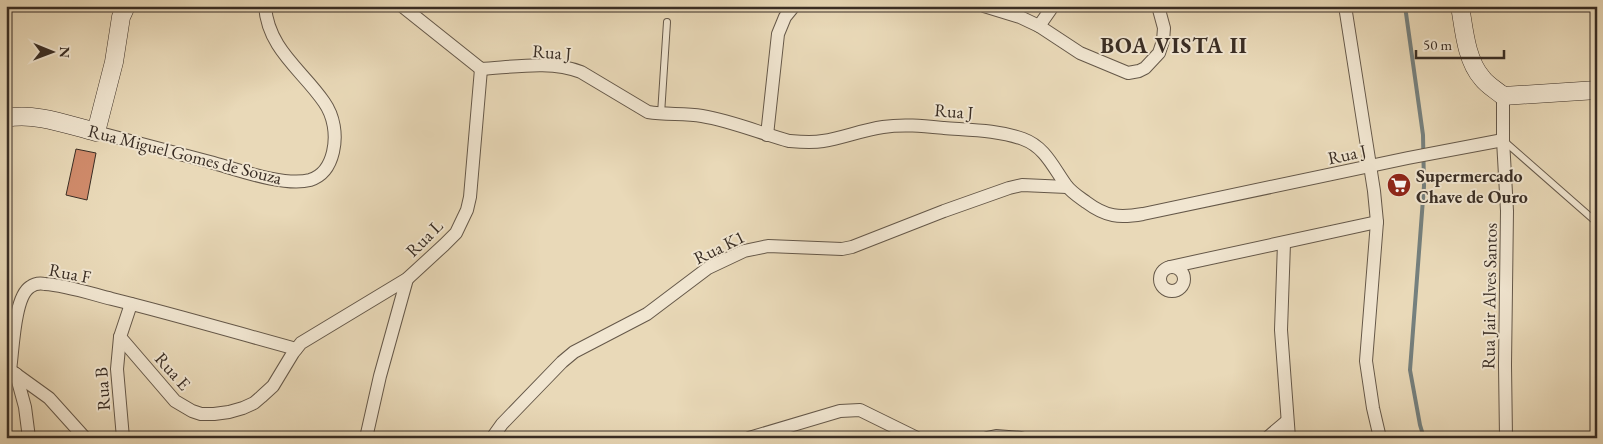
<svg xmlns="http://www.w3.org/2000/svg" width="1603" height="444" font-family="'EB Garamond',serif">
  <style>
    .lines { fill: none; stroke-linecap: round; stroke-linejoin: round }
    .stream { stroke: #75807e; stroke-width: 4 }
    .building { fill: #d08b6b; stroke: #392d24 }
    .lane-casing { stroke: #655849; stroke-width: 8 }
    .street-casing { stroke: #655849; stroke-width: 14 }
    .secondary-casing { stroke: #392d24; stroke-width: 19 }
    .lane { stroke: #f1e6d1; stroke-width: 6 }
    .street { stroke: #f1e6d1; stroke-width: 12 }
    .secondary { stroke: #f1e6d1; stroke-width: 18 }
    .labels { text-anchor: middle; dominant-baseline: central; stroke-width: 4; stroke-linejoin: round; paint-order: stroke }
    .street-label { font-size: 18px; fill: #392d24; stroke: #f1e6d1 }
    .poi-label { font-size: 18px; font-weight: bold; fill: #392d24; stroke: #f1e6d1; text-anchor: start }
    .district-label { font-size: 22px; font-weight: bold; letter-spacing: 1px; fill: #392d24; stroke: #f1e6d1 }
  </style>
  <rect width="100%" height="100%" fill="#e9d9b8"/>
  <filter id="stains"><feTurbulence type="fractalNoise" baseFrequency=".004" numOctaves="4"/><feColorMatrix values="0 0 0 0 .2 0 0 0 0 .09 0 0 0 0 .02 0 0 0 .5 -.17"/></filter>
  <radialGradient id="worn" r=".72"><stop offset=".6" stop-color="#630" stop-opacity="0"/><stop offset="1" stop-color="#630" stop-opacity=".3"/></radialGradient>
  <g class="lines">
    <polyline class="stream" points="1405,6 1423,135 1424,186 1410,370 1420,425 1424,438"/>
  </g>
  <polygon class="building" points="76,149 96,153 87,200 66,195"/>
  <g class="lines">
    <g class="lane-casing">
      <g id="lane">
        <polyline points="661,114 667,22"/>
        <polyline points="1504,141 1594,220"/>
      </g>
    </g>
    <g class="street-casing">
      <g id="street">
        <path d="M 402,6 L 481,69 C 514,67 551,60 581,72 L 648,112 C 666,115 684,113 702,116 C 732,121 760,133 789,141 C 801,142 812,143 823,141 C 843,138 862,130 883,127 C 903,124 923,126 944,128 C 970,130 998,130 1023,139 C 1045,147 1053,167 1066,185 C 1071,192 1079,197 1086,202 C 1106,217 1119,218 1143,214 L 1408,158 L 1503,140"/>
        <polyline points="984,6 1020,17 1039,26 1080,53 1128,73 1139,71 1145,68 1159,53 1163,41 1164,28 1158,6"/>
        <polyline points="1345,6 1374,191 1377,222 1366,361 1373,408 1380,438"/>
        <polyline points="1039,26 1053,6"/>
        <polyline points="1503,96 1503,140 1507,211 1505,365 1506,438"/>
        <path d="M 96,132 C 134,142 172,152 210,162 C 236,169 284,187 310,180 C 323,176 330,165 333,152 C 337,135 334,116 324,102 C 302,70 268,49 265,6"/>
        <polyline points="767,135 778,34 785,17 794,6"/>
        <polyline points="1284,243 1281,330 1289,438"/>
        <circle cx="1172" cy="279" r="12"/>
        <polyline points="1170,267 1377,222"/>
        <polyline points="131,304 120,337 175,401 192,411 201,414 214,414 229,412 243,408 254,403 261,397 273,386 293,353 301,343 407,279 444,245 456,233 467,210 470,197 481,69"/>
        <polyline points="120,337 117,369 123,438"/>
        <polyline points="6,367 49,398 85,438"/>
        <path d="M 10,370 C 13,351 14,297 30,287 C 34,284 40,283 45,284 C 65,285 92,294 112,299 C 173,314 234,332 296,349"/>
        <polyline points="16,374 25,407 29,438"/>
        <polyline points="366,438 380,376 407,279"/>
        <polyline points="492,438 502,424 562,362 574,352 647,314 708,268 744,251 768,246 842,249 852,247 944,211 1009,188 1022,185 1067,187"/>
        <polyline points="749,438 840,411 860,410 917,438"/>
        <polyline points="987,438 996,436 1021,438"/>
        <polyline points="1267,438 1287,421"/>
      </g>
    </g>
    <g class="secondary-casing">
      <g id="secondary">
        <path d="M 1460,6 C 1464,29 1466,60 1482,78 C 1487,85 1496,90 1503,96 L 1597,90"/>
        <path d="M 6,118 C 35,112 68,125 96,132 L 114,62 L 121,17 L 126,6"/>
      </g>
    </g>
    <use href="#lane" class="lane"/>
    <use href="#street" class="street"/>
    <use href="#secondary" class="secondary"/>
  </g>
  <defs>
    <g id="supermarket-disc" transform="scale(1.25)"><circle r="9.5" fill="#8f2418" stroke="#f1e6d1"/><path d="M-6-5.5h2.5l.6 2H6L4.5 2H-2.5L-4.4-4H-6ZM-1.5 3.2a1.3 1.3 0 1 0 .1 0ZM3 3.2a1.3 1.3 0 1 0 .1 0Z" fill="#fff"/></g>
  </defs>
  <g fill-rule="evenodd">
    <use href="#supermarket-disc" x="1399" y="185"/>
  </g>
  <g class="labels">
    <g class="street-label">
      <text transform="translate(552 52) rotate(4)">Rua J</text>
      <text transform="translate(954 111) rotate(4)">Rua J</text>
      <text transform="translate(185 154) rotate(14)">Rua Miguel Gomes de Souza</text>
      <text transform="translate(1347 154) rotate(-12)">Rua J</text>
      <text transform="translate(424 238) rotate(-45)">Rua L</text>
      <text transform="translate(719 247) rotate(-26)">Rua K1</text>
      <text transform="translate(70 273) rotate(11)">Rua F</text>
      <text transform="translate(1489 296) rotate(-89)">Rua Jair Alves Santos</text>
      <text transform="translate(173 371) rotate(48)">Rua E</text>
      <text transform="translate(102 389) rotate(-94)">Rua B</text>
    </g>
    <g class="poi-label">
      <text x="1416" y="175">Supermercado<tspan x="1416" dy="21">Chave de Ouro</tspan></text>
    </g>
    <g class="district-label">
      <text x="1174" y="45">BOA VISTA II</text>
    </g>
  </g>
  <rect width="1603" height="444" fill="none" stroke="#e9d9b8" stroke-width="25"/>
  <rect x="8" y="8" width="1588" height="429" fill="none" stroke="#392d24" stroke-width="2.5"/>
  <rect x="12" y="12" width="1578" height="419" fill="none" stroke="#392d24"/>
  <g transform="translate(52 52) rotate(91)" stroke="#f1e6d1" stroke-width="4" paint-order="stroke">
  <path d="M0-4L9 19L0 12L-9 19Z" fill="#392d24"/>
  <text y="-8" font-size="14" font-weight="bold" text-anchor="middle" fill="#392d24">N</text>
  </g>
  <path d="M1416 50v8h88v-8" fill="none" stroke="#392d24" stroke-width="2.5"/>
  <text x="1423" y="50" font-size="15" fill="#392d24" stroke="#f1e6d1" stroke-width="4" paint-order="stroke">50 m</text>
  <rect width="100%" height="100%" filter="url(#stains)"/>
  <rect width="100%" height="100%" fill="url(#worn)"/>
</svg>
